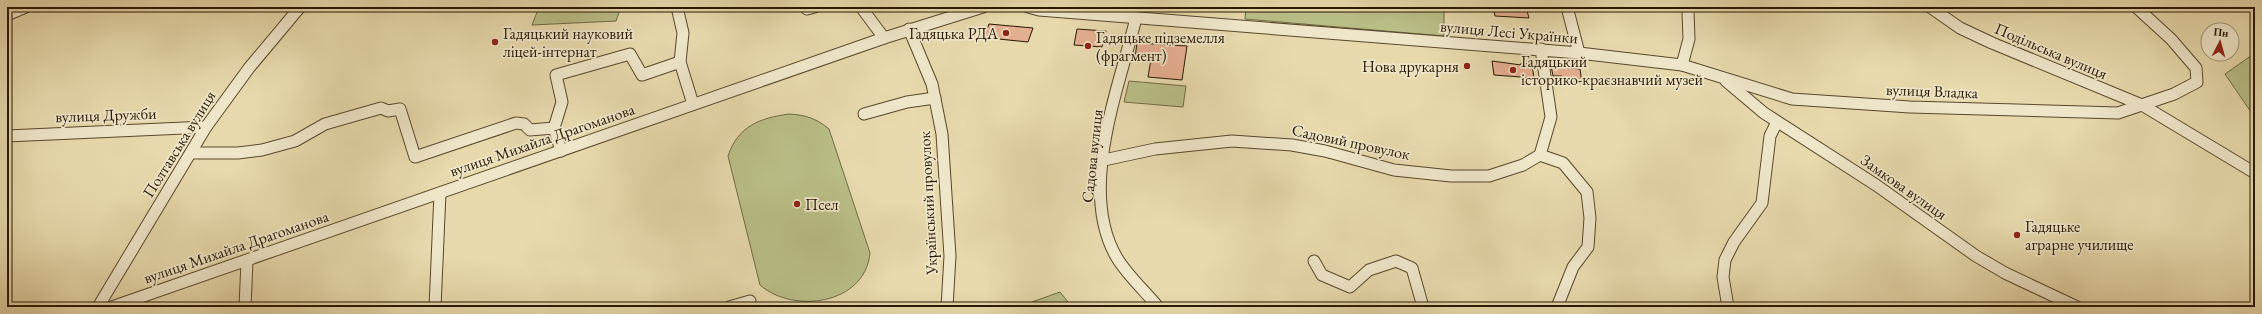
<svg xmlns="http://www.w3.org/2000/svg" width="2262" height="314" font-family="'EB Garamond',serif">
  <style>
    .green { fill: #b9be87; stroke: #706b44 }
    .building { fill: #e4ae90; stroke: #281801 }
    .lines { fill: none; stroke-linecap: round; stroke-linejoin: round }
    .minor-casing { stroke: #58482c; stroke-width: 13 }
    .minor { stroke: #efe6c9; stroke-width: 11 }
    .poi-dot { fill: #8f2418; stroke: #efe6c9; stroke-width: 1.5 }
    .labels { text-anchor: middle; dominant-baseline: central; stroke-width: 3.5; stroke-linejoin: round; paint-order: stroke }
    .street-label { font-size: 16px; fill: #281801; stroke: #efe6c9 }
    .poi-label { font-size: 16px; fill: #281801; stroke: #efe6c9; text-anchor: start }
  </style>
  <rect width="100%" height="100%" fill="#e7d9ac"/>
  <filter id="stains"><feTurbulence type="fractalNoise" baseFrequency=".005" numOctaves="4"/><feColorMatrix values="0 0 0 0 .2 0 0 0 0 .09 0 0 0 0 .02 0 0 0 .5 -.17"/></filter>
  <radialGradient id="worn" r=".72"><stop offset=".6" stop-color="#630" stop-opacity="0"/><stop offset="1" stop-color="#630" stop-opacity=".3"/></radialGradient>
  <g class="green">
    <polygon points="539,7 621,7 616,21 532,25"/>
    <polygon points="1246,7 1447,7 1444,8 1444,36 1245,19"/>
    <polygon points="2255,53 2255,118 2225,74"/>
    <polygon points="1129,81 1186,86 1183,107 1124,102"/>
    <path d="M 789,114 C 805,115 816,118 829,129 L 870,253 C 865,305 793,314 760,285 L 728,156 C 738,126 760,118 789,114 Z"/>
    <polygon points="1060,292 1072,307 1018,307"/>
  </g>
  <g class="building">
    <polygon points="1493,7 1526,7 1529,18 1495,16"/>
    <polygon points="989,24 1033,28 1028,42 979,37 982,29 987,29"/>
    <polygon points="1077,29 1106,31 1102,47 1074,45"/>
    <polygon points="1137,43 1187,46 1182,80 1148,77 1151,59 1135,58"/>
    <polygon points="1492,61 1521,65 1521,63 1532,64 1534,78 1494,75"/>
    <polygon points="1551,66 1580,69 1582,83 1562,81 1562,76 1553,76"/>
  </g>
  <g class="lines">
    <g class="minor-casing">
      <g id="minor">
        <polyline points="677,7 683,33 680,62"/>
        <polyline points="805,7 807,9 815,7"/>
        <polyline points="861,7 884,38"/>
        <polyline points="1028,7 1039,10 1579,53 1682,65 1792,99 1910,107 2118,113 2174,94 2197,82 2196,68 2171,39 2136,7"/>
        <polyline points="1567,7 1579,53"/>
        <polyline points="1930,7 1960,28 1992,43 2142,105 2255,173"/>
        <polyline points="7,15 26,7"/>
        <path d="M 1136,18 C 1119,88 1077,191 1117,258 C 1128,276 1145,291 1158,307"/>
        <polyline points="909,29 932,84 942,134 950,256 947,307"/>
        <polyline points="1682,65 1689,39 1688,12"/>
        <polyline points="1726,81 1764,113 1876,185 1976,256 2005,273 2077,307"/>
        <polyline points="864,114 907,102 935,98"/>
        <polyline points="554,128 562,102 556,75 630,54 642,75 680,62 693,104"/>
        <polyline points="7,136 206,127"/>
        <polyline points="191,153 238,153 262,150 295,141 325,124 381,108 388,111 400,109 415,157 516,123 524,124 530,130 554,128 561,151"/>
        <polyline points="1540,155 1563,163 1587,192 1590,218 1588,247 1573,267 1557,307"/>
        <polyline points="1540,155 1551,117 1541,49"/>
        <polyline points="1104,160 1155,149 1232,141 1292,145 1325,151 1394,170 1451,176 1489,176 1523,165 1540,155"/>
        <polyline points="1314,261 1322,275 1350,287 1369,270 1396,261 1412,268 1423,307"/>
        <polyline points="98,307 206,127 249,68 300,7"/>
        <polyline points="112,307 884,38 983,7"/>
        <polyline points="245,307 247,261"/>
        <polyline points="435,307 440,193"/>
        <polyline points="729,307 750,301"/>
        <polyline points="1728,307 1723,277 1725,260 1734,242 1762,203 1770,136 1777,122"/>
      </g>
    </g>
    <use href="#minor" class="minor"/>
  </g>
  <g class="poi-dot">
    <circle cx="1006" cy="33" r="4"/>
    <circle cx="495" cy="42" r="4"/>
    <circle cx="1088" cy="46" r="4"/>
    <circle cx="1467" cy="66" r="4"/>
    <circle cx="1513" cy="70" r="4"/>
    <circle cx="797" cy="204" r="4"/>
    <circle cx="2017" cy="235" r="4"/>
  </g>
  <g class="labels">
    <g class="street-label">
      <text transform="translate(1509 32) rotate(5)">вулиця Лесі Українки</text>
      <text transform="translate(2051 51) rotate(23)">Подільська вулиця</text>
      <text transform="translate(1932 91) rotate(2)">вулиця Владка</text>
      <text transform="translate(106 115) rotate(-2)">вулиця Дружби</text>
      <text transform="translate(542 140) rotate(-19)">вулиця Михайла Драгоманова</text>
      <text transform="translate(1351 142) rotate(12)">Садовий провулок</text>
      <text transform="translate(179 144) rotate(-58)">Полтавська вулиця</text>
      <text transform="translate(1092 156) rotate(-84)">Садова вулиця</text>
      <text transform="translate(1904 187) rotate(35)">Замкова вулиця</text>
      <text transform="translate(928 203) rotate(-93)">Український провулок</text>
      <text transform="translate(236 247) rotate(-19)">вулиця Михайла Драгоманова</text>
    </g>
    <g class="poi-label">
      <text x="503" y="33">Гадяцький науковий<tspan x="503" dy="18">ліцей-інтернат</tspan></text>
      <text x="998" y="33" text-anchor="end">Гадяцька РДА</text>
      <text x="1096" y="37">Гадяцьке підземелля<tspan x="1096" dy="18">(фрагмент)</tspan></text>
      <text x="1521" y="61">Гадяцький<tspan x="1521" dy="18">історико-краєзнавчий музей</tspan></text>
      <text x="1459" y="66" text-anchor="end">Нова друкарня</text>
      <text x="805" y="204">Псел</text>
      <text x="2025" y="226">Гадяцьке<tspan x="2025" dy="18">аграрне училище</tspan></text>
    </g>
  </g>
  <rect width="2262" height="314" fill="none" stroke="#e7d9ac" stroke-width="24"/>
  <rect x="8" y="8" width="2246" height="298" fill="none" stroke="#281801" stroke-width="2"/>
  <rect x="12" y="12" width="2238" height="290" fill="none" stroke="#281801"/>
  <g transform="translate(2220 42) rotate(6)"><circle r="19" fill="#efe6c9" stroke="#9f9479"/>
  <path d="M0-3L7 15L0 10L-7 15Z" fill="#8f2418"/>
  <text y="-6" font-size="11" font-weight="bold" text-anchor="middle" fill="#281801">Пн</text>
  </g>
  <rect width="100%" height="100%" filter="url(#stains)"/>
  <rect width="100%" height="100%" fill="url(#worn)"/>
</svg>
